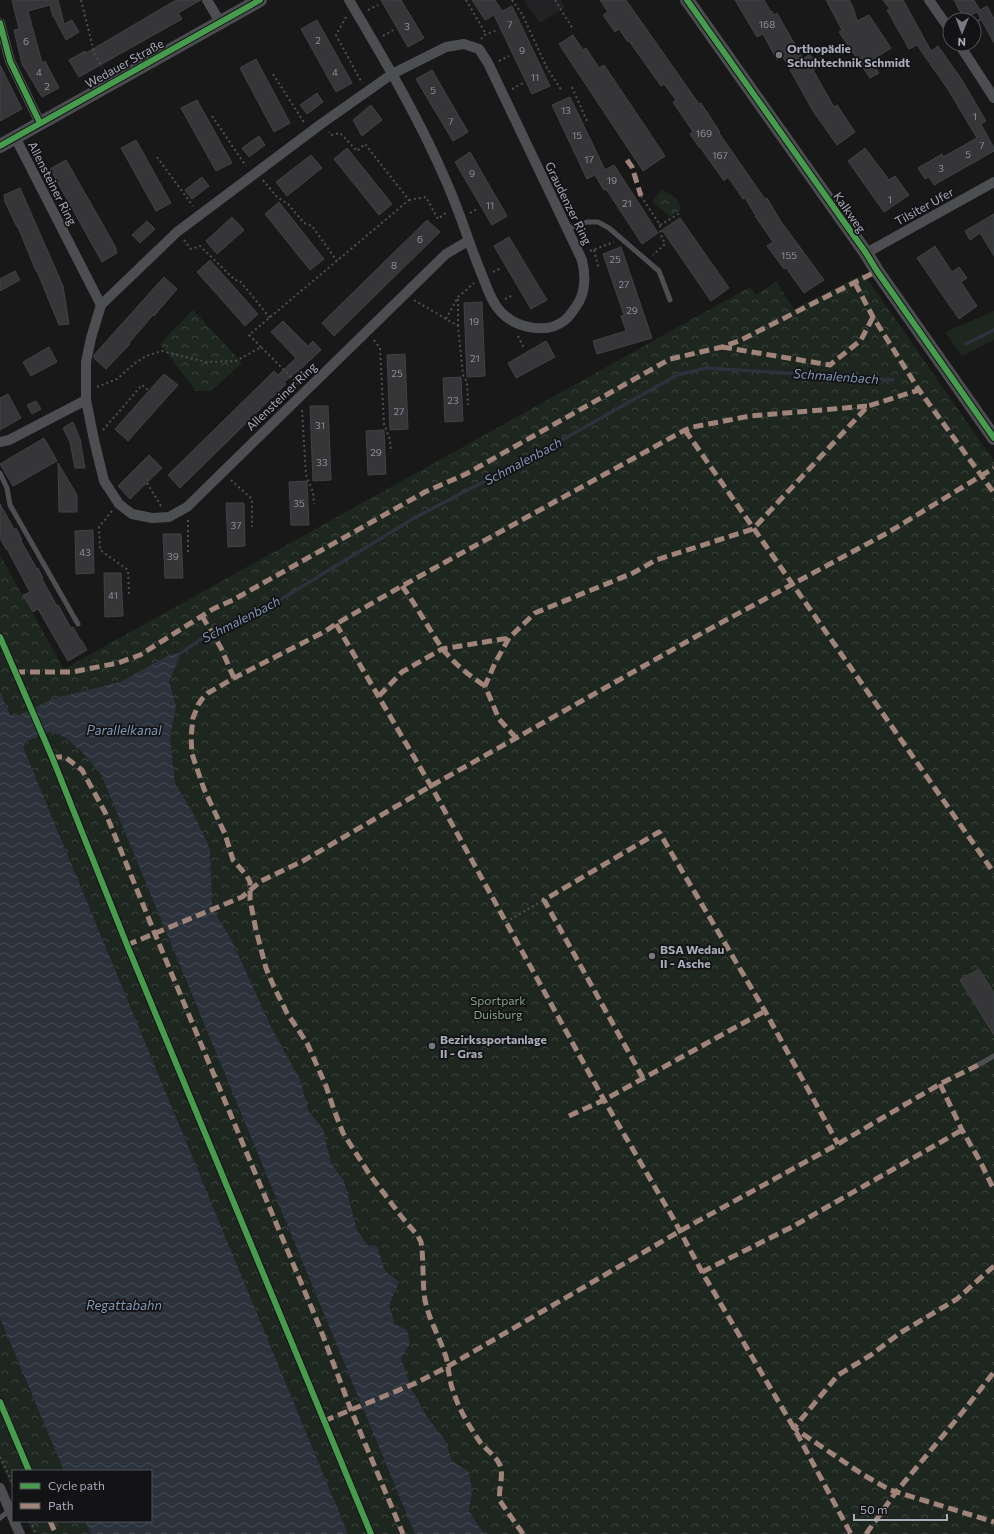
<svg xmlns="http://www.w3.org/2000/svg" width="994" height="1534" font-family="Commissioner,sans-serif">
  <style>
    .built { fill: #222225 }
    .green { fill: #1e2620 }
    .park { fill: url(#park-crowns) }
    .water { fill: url(#water-waves) }
    .lines { fill: none; stroke-linecap: round; stroke-linejoin: round }
    .stream { stroke: #2b323b; stroke-width: 3.5 }
    .building { fill: #363638; stroke: #414245 }
    .path { stroke: #4e4f53; stroke-width: 2; stroke-dasharray: 2 3; stroke-linecap: butt }
    .lane { stroke: #4c4e52; stroke-width: 5 }
    .street { stroke: #4c4e52; stroke-width: 10 }
    .secondary { stroke: #4b4c50; stroke-width: 14 }
    .quiet { stroke: #a18479; stroke-width: 5; stroke-dasharray: 10 5; stroke-linecap: butt }
    .cycleway-casing { stroke: #131215; stroke-width: 8 }
    .cycleway { stroke: #469c4c; stroke-width: 6 }
    .poi-dot { fill: #767982; stroke: #131215; stroke-width: 1.5 }
    .labels { text-anchor: middle; dominant-baseline: central; stroke-width: 3.5; stroke-linejoin: round; paint-order: stroke }
    .number-label { font-size: 10px; fill: #8c8f9a }
    .poi-label { font-size: 12px; font-weight: bold; fill: #a9adba; stroke: #131215; text-anchor: start }
    .street-label { font-size: 12px; fill: #a9adba; stroke: #131215 }
    .park-label { font-size: 12px; fill: #7fa685; stroke: #131215 }
    .water-label { font-size: 13px; font-style: italic; fill: #7f98b6; stroke: #131215 }
  </style>
  <defs>
    <pattern id="park-crowns" width="20" height="18" patternUnits="userSpaceOnUse"><rect width="20" height="18" fill="#1e2620"/><path d="M2 6a3 3 0 1 1 6 0M12 15a3 3 0 1 1 6 0" fill="none" stroke="#3c433e"/></pattern>
    <pattern id="water-waves" width="16" height="10" patternUnits="userSpaceOnUse"><rect width="16" height="10" fill="#2b323b"/><path d="M0 5q4-4 8 0t8 0" fill="none" stroke="#474d55"/></pattern>
  </defs>
  <rect width="100%" height="100%" fill="#181819"/>
  <polygon class="built" points="524,0 561,0 565,7 540,23"/>
  <polygon class="green" points="994,311 994,340 962,356 945,332"/>
  <g class="park">
    <path d="M 662,190 C 674,196 678,197 681,210 L 670,217 L 652,201 Z"/>
    <polygon points="863,274 871,284 994,461 994,1534 33,1534 27,1521 151,1521 151,1471 13,1471 13,1490 0,1461 0,555 64,669 750,287 756,295 776,282 794,309"/>
    <polygon points="193,310 242,363 211,391 196,391 160,344"/>
  </g>
  <polygon class="water" points="181,653 169,682 176,706 170,738 175,784 193,813 210,849 212,908 231,939 272,1029 300,1080 309,1112 323,1129 331,1163 344,1181 357,1230 367,1245 377,1246 385,1271 399,1282 389,1306 395,1324 407,1330 410,1344 401,1358 411,1388 427,1417 445,1440 452,1461 469,1472 472,1490 469,1511 484,1534 415,1534 101,774 83,753 65,737 51,732 27,741 23,747 348,1534 91,1534 85,1521 151,1521 151,1471 64,1471 0,1318 0,692 10,715 17,716 52,699 120,682 171,654"/>
  <g class="lines">
    <g class="stream">
      <polyline points="966,344 994,330"/>
      <polyline points="181,653 210,633 275,603 416,517 548,448 677,375 706,368 893,380"/>
    </g>
  </g>
  <g class="building">
    <polygon points="12,0 58,0 64,24 72,20 79,32 66,40 54,17 53,17 50,5 28,11 42,63 45,61 59,88 42,97 22,64 14,30 19,29"/>
    <polygon points="176,0 201,0 178,13 182,19 79,77 69,60 85,51 86,53"/>
    <polygon points="381,0 401,0 424,38 408,47"/>
    <polygon points="472,0 495,0 502,11 512,6 550,86 532,94 494,15 485,20"/>
    <polygon points="600,0 626,0 699,104 701,103 720,132 719,133 765,199 767,198 780,220 824,280 804,293 786,268 784,269 767,246 773,242 755,216 756,216 745,198 743,199 728,177 724,181 700,147 699,147 690,134 693,132 673,102 676,100 664,84 661,86 629,41 628,42 619,29 615,32 603,15 608,12"/>
    <polygon points="735,0 764,0 771,12 772,11 774,15 777,13 803,59 810,54 818,67 813,70 834,107 837,105 855,132 837,145 813,111 783,57 777,60 763,34 757,37"/>
    <polygon points="826,0 849,0 853,7 857,21 869,15 891,48 871,61 879,73 870,78 839,32 842,30"/>
    <polygon points="883,0 903,0 931,51 938,46 962,80 986,121 981,124 994,148 994,151 934,185 929,177 925,179 918,168 942,154 943,157 977,138 949,91 917,45 909,49 887,10 890,9"/>
    <polygon points="954,0 974,0 980,10 987,6 994,19 994,43 977,12 964,19"/>
    <polygon points="317,20 352,83 336,92 301,29"/>
    <polygon points="573,35 583,50 586,48 599,68 604,65 665,156 643,171 559,44"/>
    <polygon points="256,59 290,123 274,132 240,68"/>
    <polygon points="0,65 22,109 0,121"/>
    <polygon points="432,70 468,132 453,141 416,79"/>
    <polygon points="317,93 323,102 307,114 300,105"/>
    <polygon points="570,97 605,170 614,165 658,233 642,244 606,189 604,190 595,175 587,179 552,105"/>
    <polygon points="197,100 232,163 216,171 181,108"/>
    <polygon points="371,105 382,120 362,136 353,120"/>
    <polygon points="259,136 265,145 249,157 242,148"/>
    <polygon points="136,140 171,203 156,211 121,148"/>
    <polygon points="347,148 392,204 379,215 334,159"/>
    <polygon points="865,148 889,180 895,176 909,195 884,212 848,161"/>
    <polygon points="470,152 507,216 492,225 455,162"/>
    <polygon points="311,155 322,168 287,196 276,182"/>
    <polygon points="66,160 115,246 117,253 102,262 50,169"/>
    <polygon points="202,177 209,186 192,199 185,190"/>
    <polygon points="20,188 63,286 69,324 59,325 37,271 36,271 18,227 17,227 5,202 4,195"/>
    <polygon points="279,202 324,259 310,270 265,214"/>
    <polygon points="994,214 994,256 980,233 970,240 965,231"/>
    <polygon points="232,217 244,230 217,254 206,241"/>
    <polygon points="680,218 729,288 711,301 662,230"/>
    <polygon points="427,220 440,232 334,336 322,323"/>
    <polygon points="147,221 155,229 140,243 132,235"/>
    <polygon points="509,237 547,300 531,309 494,246"/>
    <polygon points="935,246 952,272 959,267 967,278 961,282 977,306 959,319 917,258"/>
    <polygon points="621,247 652,338 597,354 593,341 626,331 621,316 624,315 603,254"/>
    <polygon points="210,260 258,314 245,326 197,272"/>
    <polygon points="15,271 20,280 0,291 0,279"/>
    <polygon points="164,277 177,289 154,316 153,315 129,343 130,344 106,369 94,358 94,355"/>
    <polygon points="482,302 485,376 467,377 464,303"/>
    <polygon points="283,321 308,346 313,341 321,350 304,366 284,382 286,384 180,488 168,475 274,371 278,375 296,358 271,332"/>
    <polygon points="546,341 555,357 516,378 508,363"/>
    <polygon points="49,347 57,362 31,376 23,362"/>
    <polygon points="405,354 408,429 390,430 387,355"/>
    <polygon points="164,374 178,385 128,441 115,429"/>
    <polygon points="461,377 463,421 445,422 443,378"/>
    <polygon points="8,394 21,418 0,430 0,398"/>
    <polygon points="36,401 41,409 32,414 27,405"/>
    <polygon points="310,406 328,406 331,480 313,481"/>
    <polygon points="73,422 80,439 85,468 75,468 70,442 63,428"/>
    <polygon points="384,430 386,474 368,475 366,431"/>
    <polygon points="44,438 57,461 13,486 0,464"/>
    <polygon points="149,455 162,468 130,499 118,486"/>
    <polygon points="58,463 77,495 77,512 59,512"/>
    <polygon points="307,481 309,525 291,525 289,482"/>
    <polygon points="226,503 244,503 245,546 228,547"/>
    <polygon points="0,504 14,529 16,528 22,540 21,541 37,569 38,568 43,578 42,579 57,606 58,605 71,628 73,627 81,641 82,641 87,650 68,661 38,609 33,612 23,595 30,592 7,549 6,549 0,538"/>
    <polygon points="93,530 94,573 76,574 75,531"/>
    <polygon points="163,534 181,534 183,578 165,578"/>
    <polygon points="104,573 121,573 123,616 105,617"/>
    <polygon points="979,969 994,993 994,1035 960,980"/>
  </g>
  <g class="lines">
    <g class="path">
      <polyline points="81,0 94,52 102,67"/>
      <polyline points="466,0 486,34"/>
      <polyline points="512,0 522,14 547,68 562,91"/>
      <polyline points="555,0 573,29"/>
      <polyline points="368,10 378,5"/>
      <polyline points="346,17 336,35 362,83"/>
      <polyline points="974,23 981,19"/>
      <polyline points="383,36 393,30"/>
      <polyline points="481,39 486,34 498,30"/>
      <polyline points="499,61 509,56"/>
      <polyline points="273,74 305,124"/>
      <polyline points="572,87 587,121"/>
      <polyline points="512,89 523,83"/>
      <polyline points="212,116 246,166"/>
      <polyline points="157,157 193,206"/>
      <polyline points="263,180 277,197 288,204 304,223 312,226 337,261"/>
      <polyline points="641,196 660,225 661,235 665,244 653,255"/>
      <polyline points="409,200 426,197 438,219 447,212"/>
      <polyline points="470,213 477,209"/>
      <polyline points="660,225 680,213"/>
      <polyline points="184,240 191,249 200,246 235,280 240,281 270,318"/>
      <polyline points="594,250 599,269"/>
      <polyline points="590,251 614,242"/>
      <polyline points="493,272 501,268"/>
      <polyline points="505,299 513,295"/>
      <polyline points="414,300 458,326 463,375 467,382 468,405"/>
      <polyline points="446,319 458,297 474,283"/>
      <polyline points="458,326 458,299"/>
      <polyline points="518,336 524,348"/>
      <polyline points="374,340 380,348 384,424 390,440 391,452"/>
      <polyline points="261,347 249,335 409,200 365,144 357,151 340,133 331,135 329,132"/>
      <polyline points="97,387 117,379 134,364 146,356 162,351 206,362 236,361 261,347 298,384"/>
      <polyline points="302,410 306,475 313,492 314,504"/>
      <polyline points="103,430 142,385 148,390"/>
      <polyline points="231,480 252,499 252,527"/>
      <polyline points="147,483 161,506"/>
      <polyline points="112,511 99,527 100,550 128,570 129,595"/>
      <polyline points="188,520 188,555"/>
      <polyline points="506,922 544,900"/>
      <polyline points="0,1457 13,1484"/>
      <polyline points="30,1521 36,1534"/>
    </g>
    <g class="lane">
      <polyline points="567,229 587,222 598,222 609,228 659,271 670,300"/>
      <polyline points="0,473 7,488 10,505 78,624"/>
      <polyline points="978,1065 994,1056"/>
      <polyline points="0,1518 10,1510"/>
    </g>
    <g class="street">
      <polyline points="207,0 220,22"/>
      <path d="M 349,0 C 384,59 419,118 446,181 C 460,212 469,244 482,275 C 487,287 491,302 501,312 C 516,328 547,335 565,320 C 569,317 572,312 575,308 C 586,294 586,277 582,260 L 488,63 L 479,49 L 464,44 L 446,47 L 392,74 L 321,124 L 177,232 L 101,305 L 91,338 L 86,362 L 86,400 L 94,440 L 104,481 L 119,504 L 132,514 L 152,518 L 169,517 L 187,507 L 446,254 L 468,241"/>
      <polyline points="929,0 950,30"/>
      <polyline points="0,23 10,61 40,123"/>
      <polyline points="959,44 994,98"/>
      <polyline points="15,137 101,305"/>
      <polyline points="866,253 994,182"/>
      <polyline points="0,442 9,440 86,400"/>
      <polyline points="0,1488 13,1518"/>
      <polyline points="14,1521 20,1534"/>
    </g>
    <g class="secondary">
      <polyline points="687,0 866,253 877,271 994,438"/>
      <polyline points="0,146 260,0"/>
    </g>
    <g class="quiet">
      <polyline points="627,160 632,167 641,196"/>
      <polyline points="855,283 873,317 919,390 994,493"/>
      <polyline points="722,347 830,365 861,340 873,317"/>
      <polyline points="685,430 994,873"/>
      <path d="M 402,586 C 417,606 428,628 442,648 C 453,663 470,676 485,686"/>
      <polyline points="202,616 221,648 234,678"/>
      <polyline points="336,624 431,786 604,1100 673,1218 702,1272 794,1428 851,1534"/>
      <polyline points="15,672 72,672 118,663 140,655 213,609 233,600 425,492 466,474 670,359 722,347 739,341 877,271"/>
      <polyline points="379,696 402,672 442,649 509,638"/>
      <polyline points="516,738 499,719 485,686 495,663 509,638 535,613 633,573 656,560 753,529 868,406 919,390"/>
      <polyline points="52,757 65,757 82,770 106,814 155,934 320,1328 351,1410 403,1534"/>
      <polyline points="127,945 242,897 261,881 303,861 431,786 704,632 889,532 994,468"/>
      <polyline points="643,1078 544,900 659,832 765,1011 838,1144"/>
      <polyline points="940,1084 962,1130 980,1161 994,1190"/>
      <polyline points="569,1116 604,1100 765,1011"/>
      <polyline points="994,1266 957,1299 900,1333 871,1355 838,1375 794,1428 862,1474 890,1490 994,1522"/>
      <polyline points="702,1272 792,1227 962,1130"/>
      <polyline points="324,1421 416,1383 447,1367 680,1231 838,1144 940,1084 978,1065"/>
      <polyline points="50,1521 56,1534"/>
      <path d="M 523,1534 L 500,1501 C 498,1490 503,1479 501,1468 C 498,1457 486,1450 480,1442 C 470,1427 459,1410 454,1393 C 449,1382 449,1369 446,1357 C 440,1338 429,1320 425,1300 C 422,1280 424,1261 421,1242 L 418,1236 L 401,1216 L 370,1175 L 343,1133 L 334,1110 L 326,1086 L 307,1043 L 287,1013 L 274,987 L 266,968 L 256,930 L 250,900 L 250,882 L 247,876 L 233,860 L 225,834 L 204,789 L 192,754 L 191,737 L 193,718 L 198,705 L 202,699 L 208,693 L 234,678 L 324,632 L 336,624 L 402,586 L 685,430 L 693,427 L 750,416 L 868,406"/>
      <polyline points="866,1534 896,1492 961,1414 994,1372"/>
    </g>
    <g class="cycleway-casing">
      <g id="cycleway">
        <polyline points="687,0 866,253 877,271 994,438"/>
        <polyline points="0,23 10,61 40,123"/>
        <polyline points="0,146 260,0"/>
        <polyline points="0,637 52,757 127,945 371,1534"/>
        <polyline points="0,1402 29,1471"/>
      </g>
    </g>
    <use href="#cycleway" class="cycleway"/>
  </g>
  <g class="poi-dot">
    <circle cx="779" cy="55" r="4"/>
    <circle cx="652" cy="956" r="4"/>
    <circle cx="432" cy="1046" r="4"/>
  </g>
  <g class="labels">
    <g class="number-label">
      <text x="510" y="24">7</text>
      <text x="767" y="24">168</text>
      <text x="407" y="26">3</text>
      <text x="318" y="40">2</text>
      <text x="26" y="41">6</text>
      <text x="522" y="50">9</text>
      <text x="39" y="72">4</text>
      <text x="335" y="72">4</text>
      <text x="535" y="77">11</text>
      <text x="47" y="86">2</text>
      <text x="433" y="90">5</text>
      <text x="566" y="110">13</text>
      <text x="975" y="116">1</text>
      <text x="451" y="121">7</text>
      <text x="704" y="133">169</text>
      <text x="577" y="135">15</text>
      <text x="982" y="145">7</text>
      <text x="968" y="154">5</text>
      <text x="720" y="155">167</text>
      <text x="589" y="159">17</text>
      <text x="941" y="168">3</text>
      <text x="472" y="173">9</text>
      <text x="612" y="180">19</text>
      <text x="890" y="199">1</text>
      <text x="627" y="203">21</text>
      <text x="490" y="205">11</text>
      <text x="420" y="239">6</text>
      <text x="789" y="255">155</text>
      <text x="615" y="259">25</text>
      <text x="394" y="265">8</text>
      <text x="624" y="284">27</text>
      <text x="632" y="310">29</text>
      <text x="474" y="321">19</text>
      <text x="475" y="358">21</text>
      <text x="397" y="373">25</text>
      <text x="453" y="400">23</text>
      <text x="399" y="411">27</text>
      <text x="320" y="425">31</text>
      <text x="376" y="452">29</text>
      <text x="322" y="462">33</text>
      <text x="299" y="503">35</text>
      <text x="236" y="525">37</text>
      <text x="85" y="552">43</text>
      <text x="173" y="556">39</text>
      <text x="113" y="595">41</text>
    </g>
    <g class="poi-label">
      <text x="787" y="48">Orthopädie<tspan x="787" dy="14">Schuhtechnik Schmidt</tspan></text>
      <text x="660" y="949">BSA Wedau<tspan x="660" dy="14">II - Asche</tspan></text>
      <text x="440" y="1039">Bezirkssportanlage<tspan x="440" dy="14">II - Gras</tspan></text>
    </g>
    <g class="street-label">
      <text transform="translate(124 63) rotate(-29)">Wedauer Straße</text>
      <text transform="translate(53 183) rotate(63)">Allensteiner Ring</text>
      <text transform="translate(569 203) rotate(64)">Graudenzer Ring</text>
      <text transform="translate(924 206) rotate(-29)">Tilsiter Ufer</text>
      <text transform="translate(850 212) rotate(55)">Kalkweg</text>
      <text transform="translate(281 396) rotate(-44)">Allensteiner Ring</text>
    </g>
    <g class="park-label">
      <text x="498" y="1000">Sportpark<tspan x="498" dy="14">Duisburg</tspan></text>
    </g>
    <g class="water-label">
      <text transform="translate(836 376) rotate(4)">Schmalenbach</text>
      <text transform="translate(523 461) rotate(-28)">Schmalenbach</text>
      <text transform="translate(241 619) rotate(-27)">Schmalenbach</text>
      <text x="124" y="730">Parallelkanal</text>
      <text x="124" y="1305">Regattabahn</text>
    </g>
  </g>
  <rect x="12" y="1470" width="140" height="52" fill="#131215" stroke="#4f5057"/>
  <rect x="20" y="1483" width="20" height="6" fill="#469c4c" stroke="#4f5057"/>
  <text x="48" y="1490" font-size="12" fill="#a9adba">Cycle path</text>
  <rect x="20" y="1503" width="20" height="6" fill="#a18479" stroke="#4f5057"/>
  <text x="48" y="1510" font-size="12" fill="#a9adba">Path</text>
  <g transform="translate(962 32) rotate(181)"><circle r="19" fill="#131215" stroke="#4f5057"/>
  <path d="M0-3L7 15L0 10L-7 15Z" fill="#767982"/>
  <text y="-6" font-size="11" font-weight="bold" text-anchor="middle" fill="#a9adba">N</text>
  </g>
  <path d="M854 1514v6h93v-6" fill="none" stroke="#a9adba" stroke-width="2"/>
  <text x="860" y="1514" font-size="12" fill="#a9adba" stroke="#131215" stroke-width="3" paint-order="stroke">50 m</text>
</svg>
